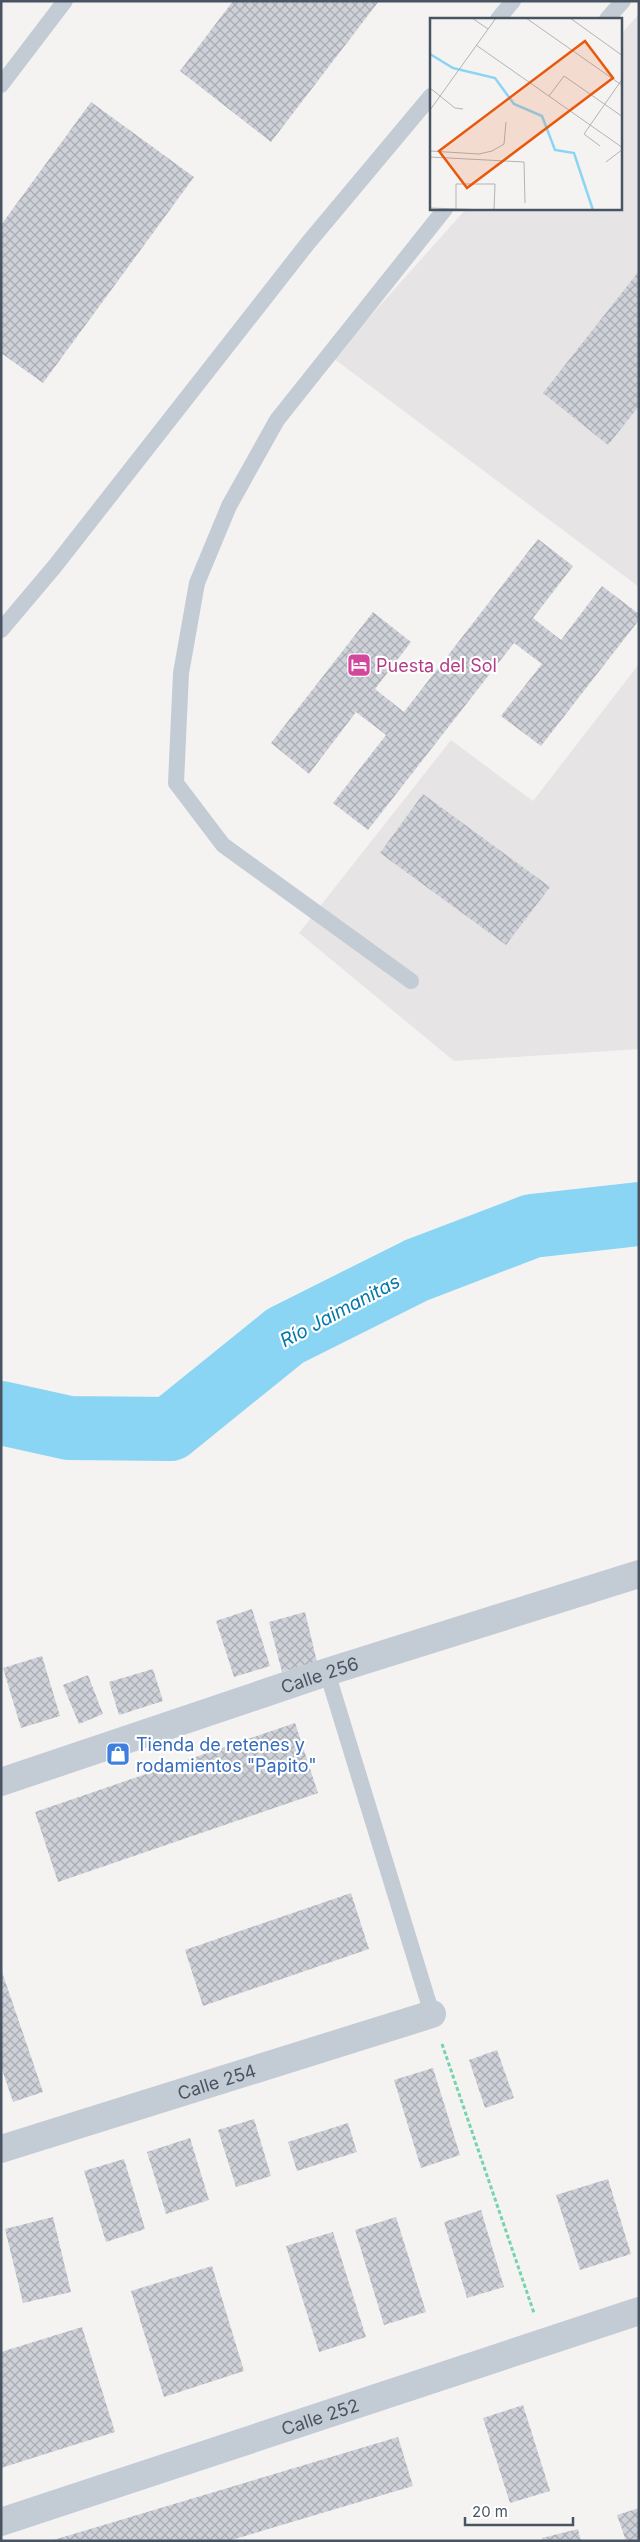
<svg xmlns="http://www.w3.org/2000/svg" width="640" height="2542" font-family="Inter,sans-serif">
  <style>
    .education { fill: #e6e4e4 }
    .lines { fill: none; stroke-linecap: round; stroke-linejoin: round }
    .river { stroke: #8ad5f3; stroke-width: 64 }
    .building { fill: url(#building-cross-hatch) }
    .path { stroke: #74d5ad; stroke-width: 3; stroke-dasharray: 4 2.5; stroke-linecap: butt }
    .lane { stroke: #c3cbd4; stroke-width: 16 }
    .street { stroke: #c3cbd4; stroke-width: 28 }
    .labels { text-anchor: middle; dominant-baseline: central; stroke-width: 4.5; stroke-linejoin: round; paint-order: stroke }
    .hotel-label { font-size: 18px; fill: #b23c85; stroke: #fff; text-anchor: start }
    .street-label { font-size: 18px; fill: #485462; stroke: #fff }
    .shop-label { font-size: 18px; fill: #366cbe; stroke: #fff; text-anchor: start }
    .water-label { font-size: 19px; font-style: italic; fill: #0379ab; stroke: #fff }
    .inset-river { fill: none; stroke: #8ad5f3; stroke-width: 2.5 }
    .inset-road { fill: none; stroke: #b0b3b8; stroke-width: 1 }
    .view { fill: #e8590c; fill-opacity: 0.15; stroke: #e8590c; stroke-width: 2.5 }
    .inset-edge { fill: none; stroke: #485462; stroke-width: 2.5 }
  </style>
  <defs>
    <pattern id="building-cross-hatch" width="8" height="8" patternUnits="userSpaceOnUse" patternTransform="scale(1.25)"><rect width="8" height="8" fill="#ced1d8"/><path d="M0 0l8 8M0 8l8-8" fill="none" stroke="#a9acb3"/></pattern>
  </defs>
  <rect width="100%" height="100%" fill="#f5f3f2"/>
  <g class="education">
    <polygon points="639,14 639,587 333,358 466,209 621,209 621,34"/>
    <polygon points="639,664 639,1049 454,1061 299,933 451,740 533,801"/>
  </g>
  <g class="lines">
    <polyline class="river" points="1,1413 69,1428 170,1429 285,1336 417,1270 532,1226 639,1214"/>
  </g>
  <g class="building">
    <polygon points="233,1 379,1 271,142 180,71"/>
    <polygon points="91,102 194,177 43,383 1,353 1,225"/>
    <polygon points="639,271 639,406 608,445 543,393"/>
    <polygon points="538,539 573,566 533,618 561,640 602,586 639,614 639,620 541,746 501,716 542,664 514,643 368,830 333,803 386,735 356,712 309,774 271,743 373,612 411,642 375,689 404,712"/>
    <polygon points="423,794 550,887 506,945 380,853"/>
    <polygon points="252,1609 270,1666 234,1677 216,1621"/>
    <polygon points="305,1612 317,1662 282,1672 269,1622"/>
    <polygon points="42,1656 60,1716 21,1728 3,1668"/>
    <polygon points="153,1669 163,1701 119,1715 109,1682"/>
    <polygon points="88,1675 103,1714 79,1724 63,1685"/>
    <polygon points="295,1723 318,1793 58,1882 35,1812"/>
    <polygon points="351,1893 369,1949 203,2006 185,1950"/>
    <polygon points="1,1969 43,2092 13,2102 1,2066"/>
    <polygon points="497,2050 514,2098 485,2108 469,2060"/>
    <polygon points="433,2068 460,2155 421,2168 394,2080"/>
    <polygon points="254,2119 271,2176 236,2187 218,2130"/>
    <polygon points="348,2123 357,2152 297,2171 288,2142"/>
    <polygon points="190,2138 209,2200 166,2214 147,2152"/>
    <polygon points="124,2159 145,2229 106,2242 84,2171"/>
    <polygon points="608,2179 631,2254 580,2270 556,2195"/>
    <polygon points="481,2210 504,2287 467,2298 444,2222"/>
    <polygon points="53,2217 71,2292 23,2303 5,2229"/>
    <polygon points="396,2217 426,2312 384,2325 355,2230"/>
    <polygon points="333,2232 366,2337 319,2352 286,2246"/>
    <polygon points="212,2266 244,2371 164,2397 131,2291"/>
    <polygon points="82,2327 115,2432 1,2468 1,2352"/>
    <polygon points="523,2405 550,2491 510,2503 483,2418"/>
    <polygon points="398,2437 413,2486 228,2541 50,2541"/>
    <polygon points="639,2508 639,2541 626,2541 617,2515"/>
    <polygon points="578,2529 581,2541 542,2541 542,2538"/>
  </g>
  <g class="lines">
    <polyline class="path" points="442,2044 534,2313"/>
    <g class="lane">
      <polyline points="498,19 513,1"/>
      <polyline points="607,19 623,1"/>
      <polyline points="1,85 65,1"/>
      <polyline points="1,630 55,566 308,243 431,96"/>
      <polyline points="411,981 223,845 176,783 181,673 197,583 229,506 277,420 445,209"/>
      <polyline points="327,1672 432,2014"/>
    </g>
    <g class="street">
      <path id="s1" d="M 1,1782 L 327,1672 L 639,1574"/>
      <path id="s2" d="M 1,2149 L 432,2014"/>
      <path id="s3" d="M 1,2522 L 639,2311"/>
    </g>
  </g>
  <defs>
    <g id="hotel-square" transform="scale(1.25)"><rect x="-9" y="-9" width="18" height="18" rx="4" fill="#d1479c" stroke="#fff"/><path d="M-6-4.5h1.5V1H6V5H4.5V3h-9V5H-6ZM-4 0a1.8 1.8 0 1 1 3.6 0ZM.5 0V-2.5h3Q6-2.5 6 0Z" fill="#fff"/></g>
    <g id="shop-square" transform="scale(1.25)"><rect x="-9" y="-9" width="18" height="18" rx="4" fill="#3f7fe0" stroke="#fff"/><path d="M-5-2.5h2.3a2.7 3.5 0 0 1 5.4 0H5L5.5 6h-11ZM-1.5-2.5h3a1.5 2.3 0 0 0-3 0Z" fill="#fff"/></g>
  </defs>
  <g fill-rule="evenodd">
    <use href="#hotel-square" x="359" y="665"/>
    <use href="#shop-square" x="118" y="1754"/>
  </g>
  <g class="labels">
    <g class="hotel-label">
      <text x="376" y="665">Puesta del Sol</text>
    </g>
    <g class="street-label">
      <text stroke="none"><textPath href="#s1" startOffset="336">Calle 256</textPath></text>
      <text stroke="none"><textPath href="#s2" startOffset="226">Calle 254</textPath></text>
      <text stroke="none"><textPath href="#s3" startOffset="336">Calle 252</textPath></text>
    </g>
    <g class="shop-label">
      <text x="136" y="1744">Tienda de retenes y<tspan x="136" dy="21">rodamientos "Papito"</tspan></text>
    </g>
    <g class="water-label">
      <text transform="translate(340 1311) rotate(-28)">Río Jaimanitas</text>
    </g>
  </g>
  <g transform="translate(430 18)">
    <rect width="192" height="192" fill="#f5f3f2"/>
    <path class="inset-river" d="M 0,36 L 23,50 L 65,60 L 84,86 L 112,98 L 125,132 L 144,135 L 163,192"/>
    <path class="inset-road" d="M 42,0 L 58,11M 96,0 L 193,68M 140,0 L 193,38M 46,27 L 193,130M 0,70 L 25,90 L 33,91M 119,78 L 134,58 L 193,99M 0,92 L 66,0M 170,128 L 154,116 L 193,60M 0,133 L 49,136 L 62,133 L 74,126 L 76,104M 0,139 L 94,144 L 95,185M 176,144 L 193,131M 0,190 L 57,192M 26,191 L 26,166 L 65,166 L 64,192"/>
    <path class="view" d="M 155,23 L 183,60 L 37,170 L 9,133 Z"/>
    <rect width="192" height="192" class="inset-edge"/>
  </g>
  <rect width="640" height="2542" fill="none" stroke="#485462" stroke-width="5"/>
  <path d="M465 2517v8h108v-8" fill="none" stroke="#485462" stroke-width="2.5"/>
  <text x="472" y="2517" font-size="15" fill="#485462" stroke="#ffffff" stroke-width="4" paint-order="stroke">20 m</text>
</svg>
